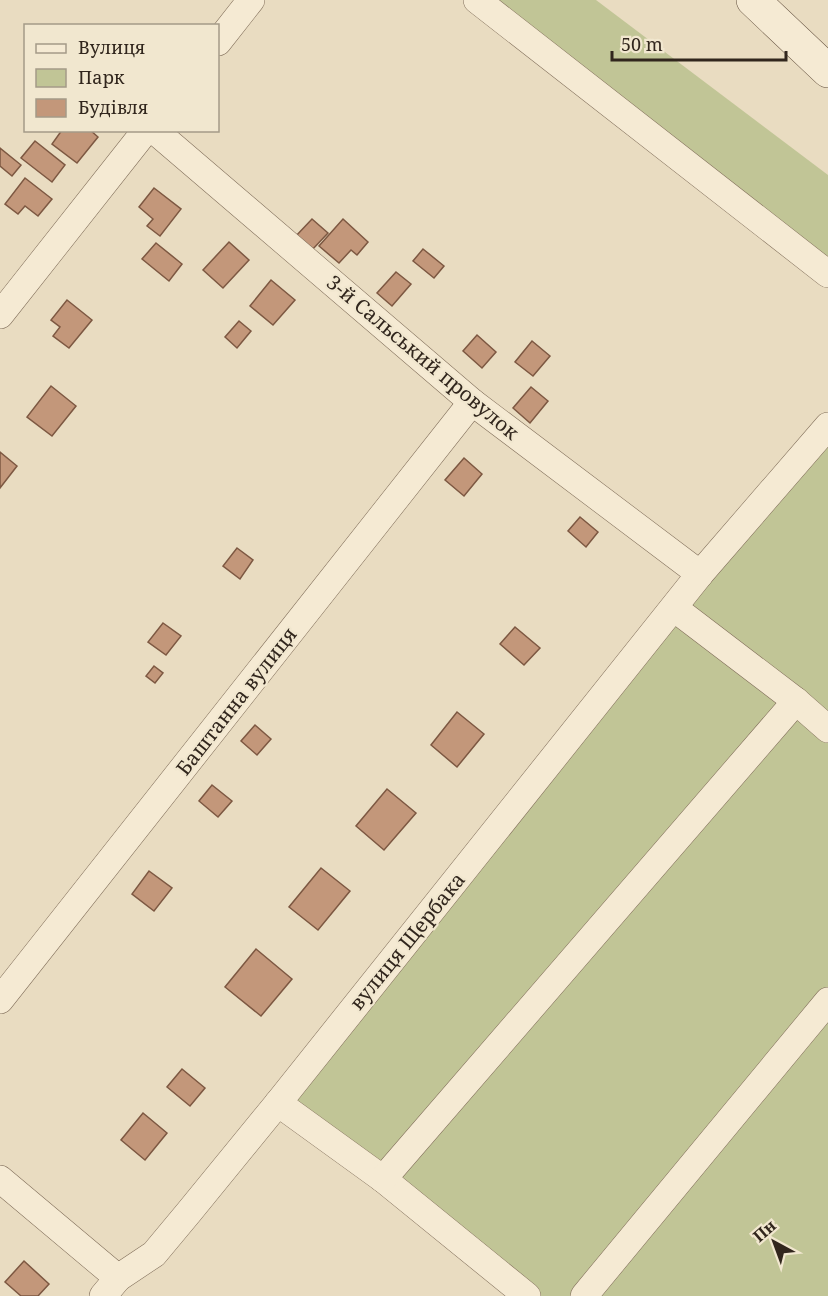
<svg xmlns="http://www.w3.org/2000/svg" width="828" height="1296" font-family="'Noto Serif',serif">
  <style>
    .green { fill: #c1c596 }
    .building { fill: #c3977a; stroke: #7d5842; stroke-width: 1.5 }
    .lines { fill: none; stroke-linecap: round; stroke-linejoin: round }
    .street-casing { stroke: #806e5a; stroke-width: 28 }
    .secondary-casing { stroke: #624f3d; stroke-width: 34 }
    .street { stroke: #f5ead3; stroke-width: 27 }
    .secondary { stroke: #f5ead3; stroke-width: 33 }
    .labels { text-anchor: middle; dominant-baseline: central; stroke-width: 4.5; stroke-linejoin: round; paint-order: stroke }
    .street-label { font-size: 20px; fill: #31261d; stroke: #f1e7cf }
  </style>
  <rect width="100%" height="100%" fill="#e9dcc1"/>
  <g class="green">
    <polygon points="477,0 596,0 828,175 828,274"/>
    <polygon points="828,426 828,1296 527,1296 278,1103"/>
  </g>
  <g class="building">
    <polygon points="62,130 90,130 98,137 77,163 52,144"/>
    <polygon points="35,141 65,165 52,182 21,158"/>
    <polygon points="0,148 21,165 12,176 0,166"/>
    <polygon points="25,178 52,199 38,216 25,206 18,214 5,204"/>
    <polygon points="154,188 181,209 160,236 147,226 153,219 139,207"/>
    <polygon points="312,219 328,233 311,251 295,237"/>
    <polygon points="343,219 368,242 357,255 351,250 339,263 319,246"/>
    <polygon points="229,242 249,260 223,288 203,270"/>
    <polygon points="156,243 182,264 169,281 142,259"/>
    <polygon points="423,249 444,266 434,278 413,261"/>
    <polygon points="396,272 411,284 392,306 377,293"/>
    <polygon points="271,280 295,300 273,325 250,306"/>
    <polygon points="67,300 92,320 69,348 53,336 60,327 51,320"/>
    <polygon points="239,321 251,331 237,348 225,337"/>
    <polygon points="477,335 496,352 482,368 463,351"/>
    <polygon points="532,341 550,356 533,376 515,362"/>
    <polygon points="51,386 76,406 52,436 27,417"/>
    <polygon points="531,387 548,401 530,423 513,408"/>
    <polygon points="0,452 17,466 0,488"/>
    <polygon points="464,458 482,474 464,496 445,480"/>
    <polygon points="580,517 598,532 586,547 568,531"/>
    <polygon points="237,548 253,560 240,579 223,566"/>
    <polygon points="163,623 181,636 166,655 148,642"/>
    <polygon points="515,627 540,648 524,665 500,644"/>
    <polygon points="154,666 163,673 155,683 146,676"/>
    <polygon points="457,712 484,734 457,767 431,745"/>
    <polygon points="255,725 271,739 257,755 241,741"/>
    <polygon points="212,785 232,801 218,817 199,801"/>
    <polygon points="387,789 416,813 384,850 356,826"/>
    <polygon points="321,868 350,891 318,930 289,907"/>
    <polygon points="149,871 172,888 154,911 132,894"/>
    <polygon points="256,949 292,979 261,1016 225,987"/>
    <polygon points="182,1069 205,1088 190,1106 167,1087"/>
    <polygon points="143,1113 167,1133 145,1160 121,1140"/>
    <polygon points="24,1261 49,1284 38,1296 21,1296 5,1282"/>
  </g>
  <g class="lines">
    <g class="street-casing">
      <g id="street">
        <polyline points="477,0 828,274"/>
        <polyline points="218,42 251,0"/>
        <polyline points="154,130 472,402 700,574"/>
        <polyline points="0,315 146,130"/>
        <polyline points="674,608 796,701 828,729"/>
        <polyline points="0,1000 472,402"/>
        <polyline points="278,1103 383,1179 527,1296"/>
        <polyline points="0,1179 118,1278"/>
        <polyline points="383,1179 796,701"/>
        <polyline points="103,1296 118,1278 154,1254 189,1212 278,1103 700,574 828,426"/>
        <polyline points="584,1296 828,1001"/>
      </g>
    </g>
    <g class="secondary-casing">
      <polyline id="secondary" points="753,0 828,71"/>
    </g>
    <use href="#street" class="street"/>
    <use href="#secondary" class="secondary"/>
  </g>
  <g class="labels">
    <g class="street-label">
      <text transform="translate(423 357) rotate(40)">3-й Сальський провулок</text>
      <text transform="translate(236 701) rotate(-52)">Баштанна вулиця</text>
      <text transform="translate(407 941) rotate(-51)">вулиця Щербака</text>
    </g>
  </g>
  <rect x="24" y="24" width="195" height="108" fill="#f1e7cf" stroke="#a49a88" stroke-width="1.5"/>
  <rect x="36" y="44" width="30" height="9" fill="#f5ead3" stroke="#a49a88" stroke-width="1.5"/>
  <text x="78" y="54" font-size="18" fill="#31261d">Вулиця</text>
  <rect x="36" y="69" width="30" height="18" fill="#c1c596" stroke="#a49a88" stroke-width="1.5"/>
  <text x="78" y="84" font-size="18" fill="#31261d">Парк</text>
  <rect x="36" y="99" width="30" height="18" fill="#c3977a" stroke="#a49a88" stroke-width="1.5"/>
  <text x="78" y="114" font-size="18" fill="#31261d">Будівля</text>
  <g transform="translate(774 1242) rotate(319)" stroke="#f1e7cf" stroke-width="4.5" paint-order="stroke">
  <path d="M0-4.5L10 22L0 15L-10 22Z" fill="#31261d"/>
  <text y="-9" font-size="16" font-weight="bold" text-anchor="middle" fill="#31261d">Пн</text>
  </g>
  <path d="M612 51v9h174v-9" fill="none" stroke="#31261d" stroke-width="3"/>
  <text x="621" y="51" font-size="18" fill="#31261d" stroke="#f1e7cf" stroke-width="4.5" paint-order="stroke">50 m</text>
</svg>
